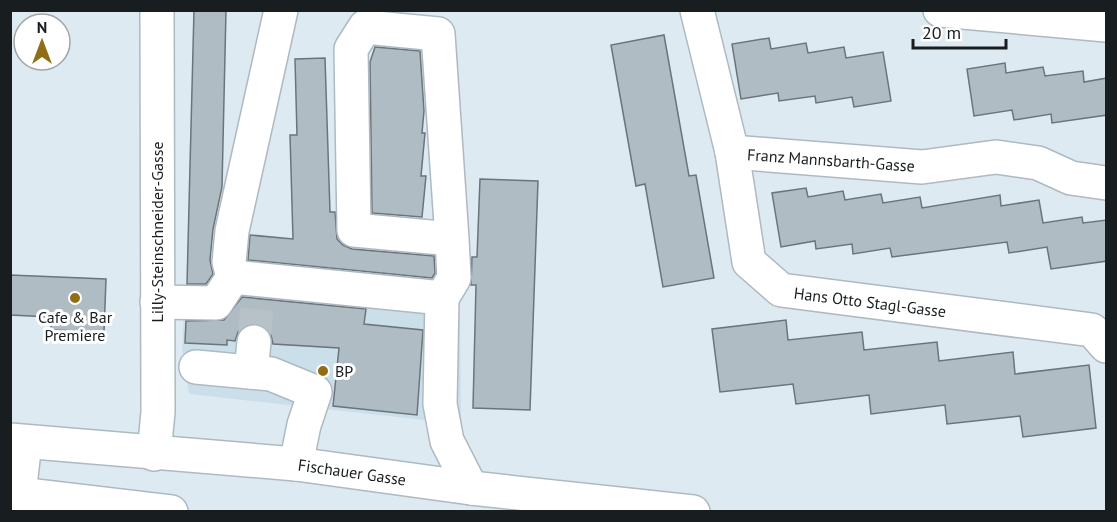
<svg xmlns="http://www.w3.org/2000/svg" width="1117" height="522" font-family="'PT Sans',sans-serif">
  <style>
    .built { fill: #cbdfeb }
    .building { fill: #b0bcc3; stroke: #69757b; stroke-width: 1.5 }
    .lines { fill: none; stroke-linecap: round; stroke-linejoin: round }
    .minor-tunnel { stroke: #b6c1c8; stroke-width: 33; stroke-dasharray: 33 16; stroke-linecap: butt }
    .minor-casing { stroke: #aebac1; stroke-width: 36 }
    .major-casing { stroke: #aebac1; stroke-width: 36 }
    .minor { stroke: #fff; stroke-width: 33 }
    .major { stroke: #fff; stroke-width: 33 }
    .poi-dot { fill: #916d14; stroke: #fff; stroke-width: 2 }
    .labels { text-anchor: middle; dominant-baseline: central; stroke-width: 6; stroke-linejoin: round; paint-order: stroke }
    .street-label { font-size: 16px; fill: #181d20; stroke: #fff }
    .poi-label { font-size: 16px; fill: #181d20; stroke: #fff }
  </style>
  <rect width="100%" height="100%" fill="#deeaf2"/>
  <polygon class="built" points="245,291 460,310 461,424 189,394 182,349 184,311 227,313"/>
  <g class="building">
    <polygon points="194,10 226,10 222,187 213,229 210,260 213,274 206,284 187,284"/>
    <polygon points="664,35 689,176 696,175 714,278 663,287 645,184 636,186 611,45"/>
    <polygon points="769,38 771,49 806,43 808,53 844,47 846,58 883,52 891,101 854,107 852,97 816,103 815,96 779,101 778,93 741,99 732,44"/>
    <polygon points="375,47 420,51 424,111 422,133 425,133 421,176 426,176 422,217 372,213 370,62"/>
    <polygon points="325,58 330,212 335,212 337,239 343,245 352,249 434,256 435,273 432,278 248,260 250,235 293,239 290,135 297,135 295,59"/>
    <polygon points="1005,63 1006,73 1043,67 1045,76 1083,71 1084,82 1107,78 1107,115 1052,123 1051,114 1014,120 1012,110 974,116 967,69"/>
    <polygon points="480,179 538,181 530,410 473,408 476,285 471,285 472,257 477,257"/>
    <polygon points="806,188 808,197 843,191 845,200 881,194 883,203 920,197 922,208 1000,195 1001,206 1039,200 1043,223 1082,217 1083,223 1107,220 1107,261 1051,269 1047,247 1009,253 1007,242 892,257 890,248 853,254 852,244 816,249 815,241 781,247 772,193"/>
    <polygon points="10,275 106,279 104,332 51,330 51,317 10,315"/>
    <polygon points="242,297 366,309 364,324 423,330 417,415 333,406 339,348 273,344 271,335 265,327 255,323 246,325 238,332 235,341 227,340 227,345 185,343 186,321 224,320"/>
    <polygon points="786,320 788,340 862,332 864,350 937,342 939,361 1013,352 1015,374 1089,365 1096,428 1023,437 1020,416 947,424 945,405 871,414 869,395 796,404 793,384 720,392 712,329"/>
  </g>
  <g class="lines">
    <polyline class="minor-tunnel" points="254,342 258,295"/>
    <g class="minor-casing">
      <g id="minor">
        <polyline points="697,10 732,152 749,262 781,290 1092,330 1106,346"/>
        <polyline points="940,10 1106,25"/>
        <polyline points="732,152 922,167 996,157 1038,163 1071,178 1106,183"/>
        <polyline points="233,277 229,262 232,231 281,10"/>
        <polyline points="442,298 454,278 452,239 354,230 351,49 365,27 438,34 452,239"/>
        <polyline points="157,302 216,303 233,277 442,298 440,404 447,441 471,488"/>
        <polyline points="196,367 271,374 315,392 304,425 296,464"/>
        <polyline points="251,372 254,342"/>
        <polyline points="154,454 158,412 157,10"/>
        <polyline points="10,493 171,512"/>
        <polyline points="17,512 25,442"/>
      </g>
    </g>
    <g class="major-casing">
      <polyline id="major" points="10,440 296,464 471,488 693,512"/>
    </g>
    <use href="#minor" class="minor"/>
    <use href="#major" class="major"/>
  </g>
  <g class="poi-dot">
    <circle cx="75" cy="298" r="6"/>
    <circle cx="323" cy="371" r="6"/>
  </g>
  <g class="labels">
    <g class="street-label">
      <text transform="translate(831 160) rotate(4)">Franz Mannsbarth-Gasse</text>
      <text transform="translate(157 232) rotate(-90)">Lilly-Steinschneider-Gasse</text>
      <text transform="translate(870 302) rotate(7)">Hans Otto Stagl-Gasse</text>
      <text transform="translate(352 472) rotate(8)">Fischauer Gasse</text>
    </g>
    <g class="poi-label">
      <text x="75" y="317">Cafe &amp; Bar<tspan x="75" dy="18">Premiere</tspan></text>
      <text x="335" y="371" text-anchor="start">BP</text>
    </g>
  </g>
  <rect width="1117" height="522" fill="none" stroke="#181d20" stroke-width="24"/>
  <g transform="translate(42 42)"><circle r="28" fill="#ffffff" stroke="#a3a5a6" stroke-width="1.5"/>
  <path d="M0-4.5L10 22L0 15L-10 22Z" fill="#916d14"/>
  <text y="-9" font-size="16" font-weight="bold" text-anchor="middle" fill="#181d20">N</text>
  </g>
  <path d="M913 39v9h93v-9" fill="none" stroke="#181d20" stroke-width="3"/>
  <text x="922" y="39" font-size="18" fill="#181d20" stroke="#ffffff" stroke-width="4.5" paint-order="stroke">20 m</text>
</svg>
